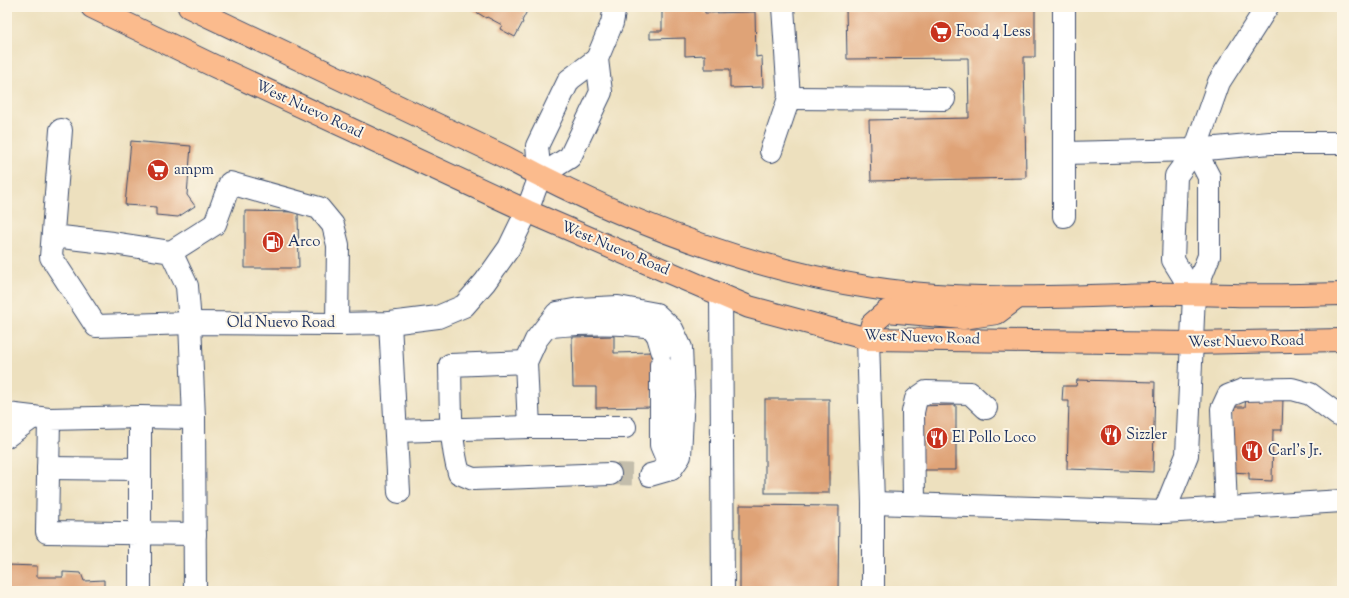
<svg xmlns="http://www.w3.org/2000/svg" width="1349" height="598" font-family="'Sorts Mill Goudy',serif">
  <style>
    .building { fill: #dfa377 }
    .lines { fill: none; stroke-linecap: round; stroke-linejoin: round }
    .minor-tunnel { stroke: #c3bdab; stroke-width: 22; stroke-dasharray: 22 11; stroke-linecap: butt }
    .minor-casing { stroke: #3a4a6c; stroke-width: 24 }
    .major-casing { stroke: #3a4a6c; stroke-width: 24 }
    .minor { stroke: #fff; stroke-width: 22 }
    .major { stroke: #fbbb8d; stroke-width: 22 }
    .labels { text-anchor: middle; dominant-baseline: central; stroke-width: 4; stroke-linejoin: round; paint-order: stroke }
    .poi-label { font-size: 15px; fill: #1b2f5e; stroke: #fcf5e5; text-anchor: start }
    .street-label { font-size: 15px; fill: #1b2f5e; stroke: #fcf5e5 }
  </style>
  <rect width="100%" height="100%" fill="#fcf5e5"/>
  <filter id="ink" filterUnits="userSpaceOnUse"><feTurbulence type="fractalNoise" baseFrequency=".025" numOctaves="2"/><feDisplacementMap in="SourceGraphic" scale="8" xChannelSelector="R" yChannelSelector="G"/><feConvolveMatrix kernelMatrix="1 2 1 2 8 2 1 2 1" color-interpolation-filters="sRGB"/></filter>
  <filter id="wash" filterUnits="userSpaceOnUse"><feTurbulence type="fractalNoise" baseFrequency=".012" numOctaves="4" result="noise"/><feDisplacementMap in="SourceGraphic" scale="16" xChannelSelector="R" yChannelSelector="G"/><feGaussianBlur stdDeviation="0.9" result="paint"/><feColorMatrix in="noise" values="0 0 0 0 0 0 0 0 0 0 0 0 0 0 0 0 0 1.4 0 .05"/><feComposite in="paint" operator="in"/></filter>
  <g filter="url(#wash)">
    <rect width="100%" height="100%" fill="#ede0be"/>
    <g id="blocks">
      <g class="building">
        <polygon points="468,7 529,7 522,21 523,22 515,37 500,29 502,25 487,17 486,18"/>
        <polygon points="662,7 704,7 705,13 755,12 756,57 762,56 763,87 730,88 730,69 705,69 705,55 685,56 685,38 650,39 650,31 662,31"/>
        <polygon points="846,7 1035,7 1035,57 1024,57 1026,178 871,181 869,120 969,118 968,58 847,59"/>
        <polygon points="131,141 191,146 187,195 195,206 178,217 156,215 156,207 125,205"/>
        <polygon points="245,211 298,212 299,268 245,268"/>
        <polygon points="614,336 614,353 652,352 653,407 596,408 596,387 573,387 572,337"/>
        <polygon points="1077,380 1155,382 1153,472 1067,469 1069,401 1062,401 1063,386 1076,386"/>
        <polygon points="1246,397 1283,398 1282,430 1273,430 1272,481 1249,480 1249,473 1230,472 1232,407 1245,407"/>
        <rect x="765" y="399" width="64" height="94"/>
        <polygon points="956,405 956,470 917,470 917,406"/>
        <polygon points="740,505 839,506 838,591 740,591"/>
        <polygon points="7,565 37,566 37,577 63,577 63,572 81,573 84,581 104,580 104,591 7,591"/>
      </g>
    </g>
  </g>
  <g filter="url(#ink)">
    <use href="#blocks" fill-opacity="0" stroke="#3a4a6c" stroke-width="1"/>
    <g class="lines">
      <polyline class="minor-tunnel" points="610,474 650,475"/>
      <g class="minor-casing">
        <g id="minor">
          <polyline points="789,98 944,99"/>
          <polyline points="61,130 51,257 96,326 190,323 337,324 390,323 438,317 464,306 485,282 509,248 527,211 540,176 537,146 569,80 597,59"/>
          <polyline points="771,151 789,98 783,7"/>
          <polyline points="1064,153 1195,150 1270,143 1342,143"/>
          <polyline points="540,176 570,157 601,92 597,59 612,23 615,7"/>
          <polyline points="1064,216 1064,7"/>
          <polyline points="53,236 113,243 171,252 187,286 190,323 194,418 195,591"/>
          <polyline points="171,252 215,224 230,183 319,208 333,225 338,245 337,324"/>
          <polyline points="1194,294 1173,260 1176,176 1195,150 1219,82 1267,7"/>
          <polyline points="721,295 723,591"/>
          <polyline points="390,323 399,492"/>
          <path d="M 551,326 C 584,323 620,322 652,327 L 658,336 L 662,350"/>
          <polyline points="868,339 873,503 873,591"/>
          <path d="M 526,362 L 450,365 C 451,401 449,438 459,473 L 473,479 L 610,474"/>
          <polyline points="661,365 661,445 671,469"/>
          <polyline points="7,414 49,419"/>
          <polyline points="140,417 194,418"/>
          <polyline points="529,427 526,362 536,340 557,313 579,309 618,307 656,314 672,329 681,348 683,395 680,456 671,469 650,475"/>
          <polyline points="396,431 529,427 625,427"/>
          <polyline points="7,436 33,417"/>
          <polyline points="48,468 140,469"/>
          <polyline points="873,503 1164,512 1342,501"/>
          <polyline points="914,504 913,412 916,399 926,392 970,393 986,408"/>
          <polyline points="1226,508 1222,409 1228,396 1243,390 1292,389 1310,394 1338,415"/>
          <polyline points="1164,512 1187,455 1194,294 1209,256 1209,177 1195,150"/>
          <polyline points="140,591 140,417 49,419 47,532 195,534"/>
        </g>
      </g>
      <g class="major-casing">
        <g id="major">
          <polyline points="92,7 210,64 527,211 749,307 868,339 1193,343 1342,340"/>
          <path d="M 189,7 L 503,156 C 617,218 744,268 873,288 C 965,302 1058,297 1151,294 C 1178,293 1206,295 1233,295 C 1270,296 1306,295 1342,294"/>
          <polyline points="868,339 872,324 887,311 963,318 997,313 1017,298"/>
        </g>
      </g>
      <use href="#minor" class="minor"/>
      <use href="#major" class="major"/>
    </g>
  </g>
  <defs>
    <g id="supermarket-disc" transform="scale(1.15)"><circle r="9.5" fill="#c8321e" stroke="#fcf5e5"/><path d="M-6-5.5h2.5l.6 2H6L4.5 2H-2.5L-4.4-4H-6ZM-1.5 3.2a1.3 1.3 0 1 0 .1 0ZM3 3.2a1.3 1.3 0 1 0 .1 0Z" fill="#fff"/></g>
    <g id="fuel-disc" transform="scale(1.15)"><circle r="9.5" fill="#c8321e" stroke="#fcf5e5"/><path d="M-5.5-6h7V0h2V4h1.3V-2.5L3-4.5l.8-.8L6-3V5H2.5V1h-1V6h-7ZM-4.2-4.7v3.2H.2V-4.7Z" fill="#fff"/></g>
    <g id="restaurant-disc" transform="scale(1.15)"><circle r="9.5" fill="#c8321e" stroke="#fcf5e5"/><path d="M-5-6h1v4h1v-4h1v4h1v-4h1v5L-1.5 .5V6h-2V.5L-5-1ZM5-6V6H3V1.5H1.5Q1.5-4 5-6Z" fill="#fff"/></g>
  </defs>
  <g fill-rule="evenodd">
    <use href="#supermarket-disc" x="941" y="32"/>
    <use href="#supermarket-disc" x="158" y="170"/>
    <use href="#fuel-disc" x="273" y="242"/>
    <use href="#restaurant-disc" x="1111" y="435"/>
    <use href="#restaurant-disc" x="937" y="438"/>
    <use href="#restaurant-disc" x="1252" y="451"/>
  </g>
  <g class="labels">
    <g class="poi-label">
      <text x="956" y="32">Food 4 Less</text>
      <text x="174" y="170">ampm</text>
      <text x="288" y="242">Arco</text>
      <text x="1126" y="435">Sizzler</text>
      <text x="952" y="438">El Pollo Loco</text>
      <text x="1268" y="451">Carl's Jr.</text>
    </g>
    <g class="street-label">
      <text transform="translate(309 110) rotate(25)">West Nuevo Road</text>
      <text transform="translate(615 249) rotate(23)">West Nuevo Road</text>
      <text x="281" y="323">Old Nuevo Road</text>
      <text transform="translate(922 338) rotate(2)">West Nuevo Road</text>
      <text transform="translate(1246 342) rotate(-1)">West Nuevo Road</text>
    </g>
  </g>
  <rect width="1349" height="598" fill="none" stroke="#fcf5e5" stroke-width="24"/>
</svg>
